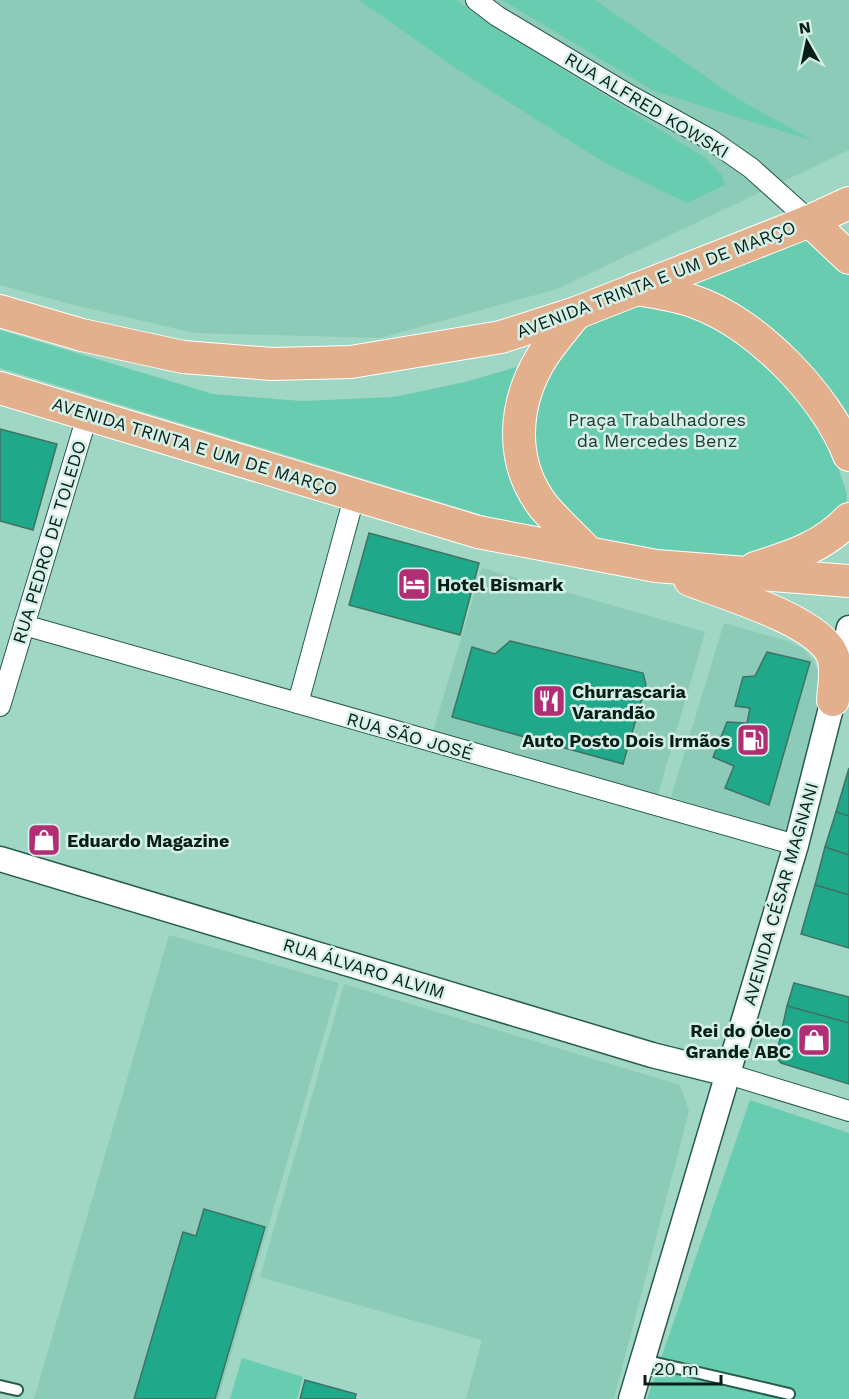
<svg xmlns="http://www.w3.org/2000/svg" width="849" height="1399" font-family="'Work Sans',sans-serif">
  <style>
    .built { fill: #8ccbb8 }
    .green { fill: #68ccb0 }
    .building { fill: #1fa889; stroke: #3f7364; stroke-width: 1.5 }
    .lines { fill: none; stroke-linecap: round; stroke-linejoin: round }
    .service-casing { stroke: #275c4e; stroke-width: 14 }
    .minor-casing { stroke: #275c4e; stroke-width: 22 }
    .tertiary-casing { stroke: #275c4e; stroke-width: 27 }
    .primary-casing { stroke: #fff; stroke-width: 34 }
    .service { stroke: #fff; stroke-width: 10 }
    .minor { stroke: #fff; stroke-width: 20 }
    .tertiary { stroke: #fff; stroke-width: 24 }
    .primary { stroke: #e3b08d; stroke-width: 32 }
    .labels { text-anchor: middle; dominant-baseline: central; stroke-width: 5; stroke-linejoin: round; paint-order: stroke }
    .street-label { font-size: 18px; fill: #081f18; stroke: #d5f0e7 }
    .park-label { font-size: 18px; fill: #1f3931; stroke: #d5f0e7 }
    .poi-label { font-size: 18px; font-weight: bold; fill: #081f18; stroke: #d5f0e7; text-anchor: start }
  </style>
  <rect width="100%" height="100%" fill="#9fd6c4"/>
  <g class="built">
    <polygon points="0,0 849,0 849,150 557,289 380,338 195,333 74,305 0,285"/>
    <polygon points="482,568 705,632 657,798 432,735"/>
    <polygon points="724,623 787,641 802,648 813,660 821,678 822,713 784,832 671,797"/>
    <polygon points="169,935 339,983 218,1399 34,1399"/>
    <polygon points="344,984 680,1085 689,1111 614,1399 466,1399 482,1340 260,1277"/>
  </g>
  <g class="green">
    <polygon points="359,0 456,0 490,24 704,157 721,174 725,185 687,203 605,163 460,71"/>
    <polygon points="502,0 595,0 738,99 814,141 654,91"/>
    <polygon points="811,229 849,268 849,424 664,285"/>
    <polygon points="635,307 673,309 731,332 804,403 825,437 838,467 847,494 846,504 816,534 739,560 661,552 588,537 572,521 542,478 530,440 544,377 572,339 593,323"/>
    <polygon points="0,330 213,394 302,401 394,397 465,382 534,362 511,426 554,531 496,519 0,368"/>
    <polygon points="750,1100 849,1133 849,1399 647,1399"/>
    <polygon points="242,1358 303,1377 297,1399 230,1399"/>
  </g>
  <g class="building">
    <polygon points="0,429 57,444 33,530 0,521"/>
    <polygon points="369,533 479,563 460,635 349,605"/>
    <polygon points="510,641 643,673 646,685 623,764 452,717 472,647 495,654"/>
    <polygon points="767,652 810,662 769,805 725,788 734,766 713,757 727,722 747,723 750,708 735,706 743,677 755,676"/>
    <polygon points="849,768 849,816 836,812"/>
    <polygon points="836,812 849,816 849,855 825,847"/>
    <polygon points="825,847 849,855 849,895 815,885"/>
    <polygon points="815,885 849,895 849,948 801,934"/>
    <polygon points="794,983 849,997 849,1023 787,1006"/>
    <polygon points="787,1006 849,1023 849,1084 781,1063 776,1057"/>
    <polygon points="204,1209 265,1227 215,1399 134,1399 183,1232 196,1236"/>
    <polygon points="305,1380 356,1394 355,1399 300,1399"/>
  </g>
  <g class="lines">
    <g class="service-casing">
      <g id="service">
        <polyline points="643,1360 789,1394"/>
        <polyline points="0,1386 17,1390"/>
      </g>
    </g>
    <g class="minor-casing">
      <g id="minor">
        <polyline points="476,0 497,16 629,95 711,140 751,168 810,221"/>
        <polyline points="24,625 796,845"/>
        <polyline points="298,703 355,494"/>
        <polyline points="0,706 88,413"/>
        <polyline points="728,1074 849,1111"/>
      </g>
    </g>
    <g class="tertiary-casing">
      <g id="tertiary">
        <polyline points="0,859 652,1055 728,1074"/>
        <polyline points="631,1399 796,845 833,700 849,628"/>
      </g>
    </g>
    <g class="primary-casing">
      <g id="primary">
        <polyline points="810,221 849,258"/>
        <path d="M 636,289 C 656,292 676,295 695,302 C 755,322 827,396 849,455"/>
        <polyline points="0,311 82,335 183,357 272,364 351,362 501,337 576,313 810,221 849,203"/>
        <path d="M 576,313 C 564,328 552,342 542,357 C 513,404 509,462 544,507 C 558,523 574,538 589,553"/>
        <polyline points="0,388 478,532 656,566 849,581"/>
        <path d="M 755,568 C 790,557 823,547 849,519"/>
        <path d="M 690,580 C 726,594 816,620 832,654 C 838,668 834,686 833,700"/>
      </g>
    </g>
    <use href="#service" class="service"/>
    <use href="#minor" class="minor"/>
    <use href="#tertiary" class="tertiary"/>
    <use href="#primary" class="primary"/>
  </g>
  <defs>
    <g id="hotel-square" transform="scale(1.725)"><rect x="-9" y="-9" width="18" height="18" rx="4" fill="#b22e74" stroke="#d5f0e7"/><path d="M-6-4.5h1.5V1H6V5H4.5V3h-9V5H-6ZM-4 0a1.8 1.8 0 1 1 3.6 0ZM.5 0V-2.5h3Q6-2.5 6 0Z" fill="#fff"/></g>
    <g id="restaurant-square" transform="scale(1.725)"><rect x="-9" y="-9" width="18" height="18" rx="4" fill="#b22e74" stroke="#d5f0e7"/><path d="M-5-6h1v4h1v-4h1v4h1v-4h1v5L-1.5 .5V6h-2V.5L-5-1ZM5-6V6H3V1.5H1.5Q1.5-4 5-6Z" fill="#fff"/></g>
    <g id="fuel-square" transform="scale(1.725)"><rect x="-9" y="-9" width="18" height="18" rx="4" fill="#b22e74" stroke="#d5f0e7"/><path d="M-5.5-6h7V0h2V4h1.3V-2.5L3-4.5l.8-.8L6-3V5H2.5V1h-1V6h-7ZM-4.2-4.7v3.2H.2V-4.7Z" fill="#fff"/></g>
    <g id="shop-square" transform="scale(1.725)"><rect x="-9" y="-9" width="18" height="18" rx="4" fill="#b22e74" stroke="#d5f0e7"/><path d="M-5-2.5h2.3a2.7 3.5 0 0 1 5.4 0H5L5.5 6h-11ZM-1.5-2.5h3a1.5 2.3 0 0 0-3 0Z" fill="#fff"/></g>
  </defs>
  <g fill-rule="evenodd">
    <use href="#hotel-square" x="414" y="584"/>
    <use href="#restaurant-square" x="549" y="701"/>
    <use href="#fuel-square" x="753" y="740"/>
    <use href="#shop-square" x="44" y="840"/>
    <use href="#shop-square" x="814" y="1040"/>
  </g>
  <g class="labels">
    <g class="street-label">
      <text transform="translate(647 105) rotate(31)">RUA ALFRED KOWSKI</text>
      <text transform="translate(656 279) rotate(-21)">AVENIDA TRINTA E UM DE MARÇO</text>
      <text transform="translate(195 446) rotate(17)">AVENIDA TRINTA E UM DE MARÇO</text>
      <text transform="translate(49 542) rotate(-73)">RUA PEDRO DE TOLEDO</text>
      <text transform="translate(410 736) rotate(16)">RUA SÃO JOSÉ</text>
      <text transform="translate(780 894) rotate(-74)">AVENIDA CÉSAR MAGNANI</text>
      <text transform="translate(364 968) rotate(17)">RUA ÁLVARO ALVIM</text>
    </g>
    <g class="park-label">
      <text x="657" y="419">Praça Trabalhadores<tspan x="657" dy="21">da Mercedes Benz</tspan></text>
    </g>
    <g class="poi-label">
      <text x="437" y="584">Hotel Bismark</text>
      <text x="572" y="691">Churrascaria<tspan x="572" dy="21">Varandão</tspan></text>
      <text x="730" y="740" text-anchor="end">Auto Posto Dois Irmãos</text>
      <text x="67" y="840">Eduardo Magazine</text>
      <text x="791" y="1030" text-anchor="end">Rei do Óleo<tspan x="791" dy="21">Grande ABC</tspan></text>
    </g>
  </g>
  <g transform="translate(807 42) rotate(351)" stroke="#d5f0e7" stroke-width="4.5" paint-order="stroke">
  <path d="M0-4.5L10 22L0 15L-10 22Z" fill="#081f18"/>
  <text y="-9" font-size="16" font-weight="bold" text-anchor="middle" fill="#081f18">N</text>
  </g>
  <path d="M645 1375v9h76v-9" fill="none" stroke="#081f18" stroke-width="3"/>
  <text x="654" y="1375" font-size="18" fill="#081f18" stroke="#d5f0e7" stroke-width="4.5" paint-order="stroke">20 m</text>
</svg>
